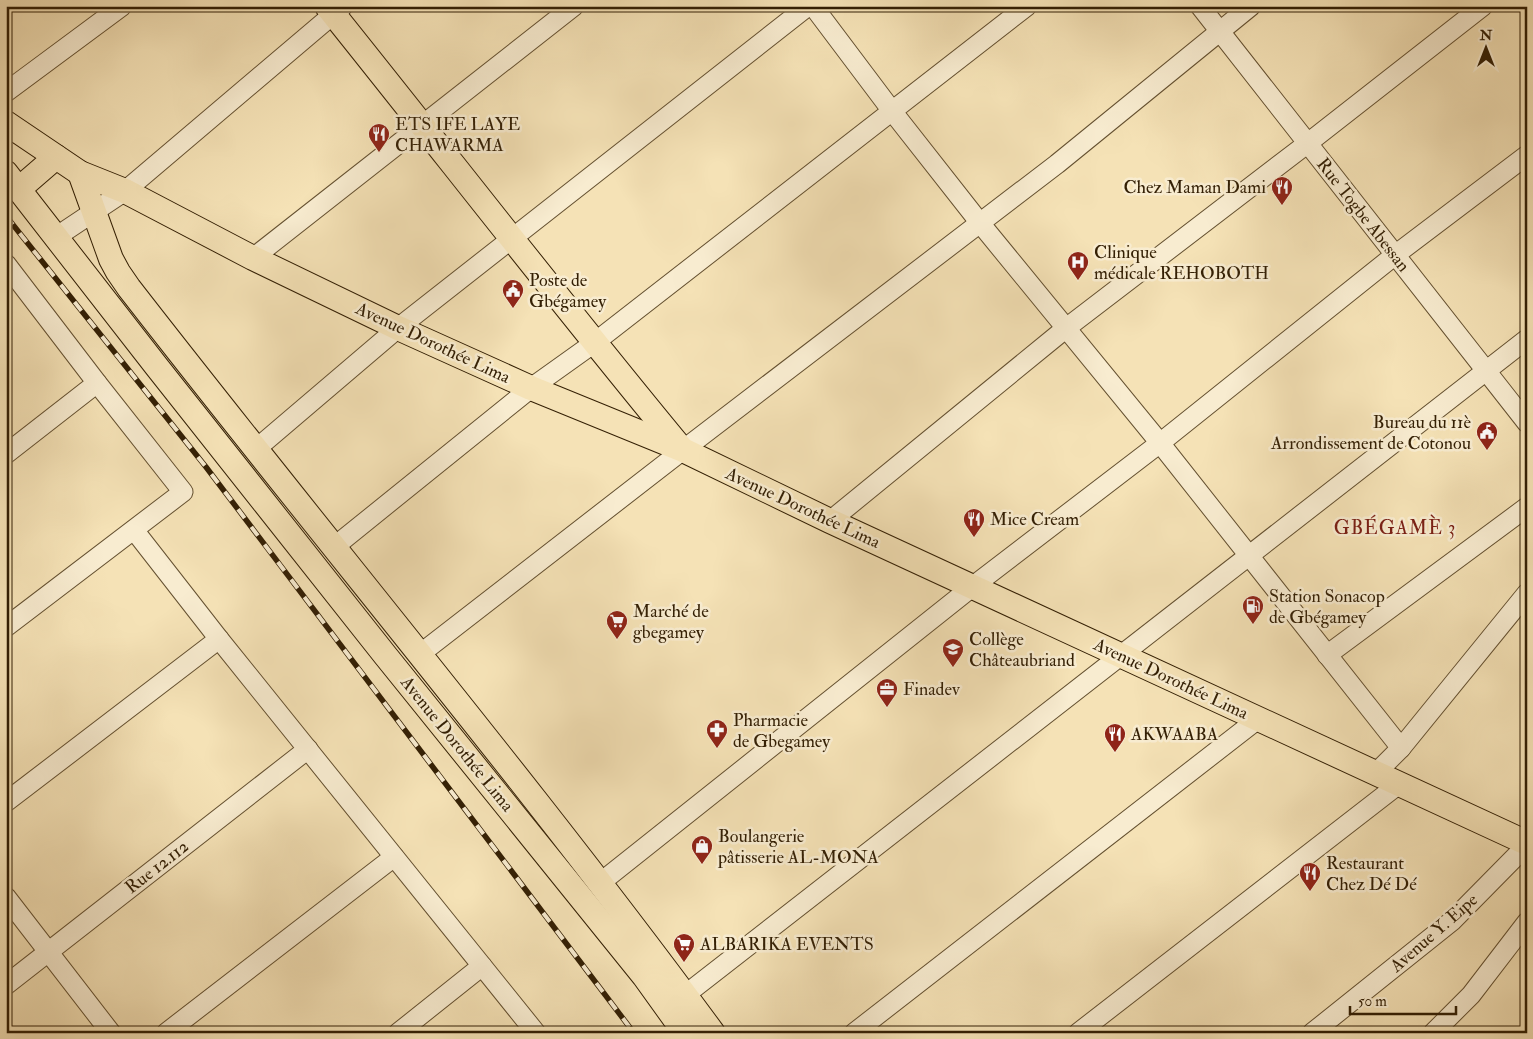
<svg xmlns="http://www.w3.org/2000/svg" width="1533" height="1039" font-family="'IM FELL Double Pica',serif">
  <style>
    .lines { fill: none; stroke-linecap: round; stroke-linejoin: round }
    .minor-casing { stroke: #645030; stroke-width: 21 }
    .major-casing { stroke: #331f04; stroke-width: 26 }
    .minor { stroke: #f8ecd0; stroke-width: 19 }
    .major { stroke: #f5e2b6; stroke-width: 24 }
    .rail-casing { stroke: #331f04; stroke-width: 5.5 }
    .rail { stroke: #f8ecd0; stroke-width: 4; stroke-dasharray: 11; stroke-linecap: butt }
    .labels { text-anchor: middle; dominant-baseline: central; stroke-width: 5; stroke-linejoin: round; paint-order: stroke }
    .poi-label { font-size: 18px; fill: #331f04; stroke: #f8ecd0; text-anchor: start }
    .street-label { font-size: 18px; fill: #331f04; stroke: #f8ecd0 }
    .neighbourhood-label { font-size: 19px; letter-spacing: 1px; fill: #7a1f14; stroke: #f8ecd0 }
  </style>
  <rect width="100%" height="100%" fill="#f5e2b6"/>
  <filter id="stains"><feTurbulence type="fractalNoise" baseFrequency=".004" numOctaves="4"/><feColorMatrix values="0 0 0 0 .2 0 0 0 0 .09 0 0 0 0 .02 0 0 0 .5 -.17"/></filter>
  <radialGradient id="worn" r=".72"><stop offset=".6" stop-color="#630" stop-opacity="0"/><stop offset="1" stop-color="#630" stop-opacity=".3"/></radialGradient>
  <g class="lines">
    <g class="minor-casing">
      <g id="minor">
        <polyline points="813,6 892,111 980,223 1160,443 1401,748"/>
        <polyline points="1200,6 1527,423"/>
        <polyline points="6,92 122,6"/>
        <polyline points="56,237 125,191 343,6"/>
        <polyline points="253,258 574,6"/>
        <polyline points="6,264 97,383 183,492 6,627"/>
        <polyline points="256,449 398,328 808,6"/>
        <polyline points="6,454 97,383"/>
        <polyline points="830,521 1065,329 1308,143 1483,6"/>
        <polyline points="134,530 219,639 536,1033"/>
        <polyline points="334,547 531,388 594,343 1027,6"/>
        <polyline points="420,654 683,450 1057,164 1251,6"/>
        <polyline points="1327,655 1527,507"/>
        <polyline points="1375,774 1401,748 1527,593"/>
        <polyline points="6,802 219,639"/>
        <polyline points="600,883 972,587 1160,443 1395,255 1527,155"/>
        <polyline points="6,897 111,1033"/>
        <polyline points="6,985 308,749"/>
        <polyline points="685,995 1527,339"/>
        <polyline points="166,1033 394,857"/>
        <polyline points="398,1033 482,966"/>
        <polyline points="854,1033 1258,719"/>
        <polyline points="1078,1033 1399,784"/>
        <polyline points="1312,1033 1452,921 1527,845"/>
        <polyline points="1433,1033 1471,995 1527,922"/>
      </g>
    </g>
    <g class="major-casing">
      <g id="major">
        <path d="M 327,6 C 445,153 560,302 680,447"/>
        <polyline points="6,123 80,173 125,191 253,258 398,328 531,388 683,450 830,521 1527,843"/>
        <polyline points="6,173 157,367 385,655 644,976 685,1033"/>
        <path d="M 80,173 L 111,259 L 118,272 L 129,288 C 322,537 526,779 713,1033"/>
        <polyline points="19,189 56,157"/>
      </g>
    </g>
    <use href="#minor" class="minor"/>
    <use href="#major" class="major"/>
    <g class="rail-casing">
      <polyline id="rail" points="6,216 206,467 634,1033"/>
    </g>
    <use href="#rail" class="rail"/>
  </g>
  <defs>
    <g id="restaurant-pin" transform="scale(1.125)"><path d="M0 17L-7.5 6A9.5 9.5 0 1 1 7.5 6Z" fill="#8f2418" stroke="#f8ecd0"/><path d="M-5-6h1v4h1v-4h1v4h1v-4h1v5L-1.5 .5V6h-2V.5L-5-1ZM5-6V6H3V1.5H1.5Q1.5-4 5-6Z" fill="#fff"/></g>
    <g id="hospital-pin" transform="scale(1.125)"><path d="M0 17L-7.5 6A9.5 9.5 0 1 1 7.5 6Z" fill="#8f2418" stroke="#f8ecd0"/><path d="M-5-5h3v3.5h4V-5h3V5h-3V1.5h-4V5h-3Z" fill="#fff"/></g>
    <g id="civic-pin" transform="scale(1.125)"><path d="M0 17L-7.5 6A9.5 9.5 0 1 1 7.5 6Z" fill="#8f2418" stroke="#f8ecd0"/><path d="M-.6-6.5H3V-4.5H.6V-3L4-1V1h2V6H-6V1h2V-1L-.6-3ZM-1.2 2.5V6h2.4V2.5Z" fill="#fff"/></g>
    <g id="fuel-pin" transform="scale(1.125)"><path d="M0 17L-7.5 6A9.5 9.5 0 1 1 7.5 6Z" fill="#8f2418" stroke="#f8ecd0"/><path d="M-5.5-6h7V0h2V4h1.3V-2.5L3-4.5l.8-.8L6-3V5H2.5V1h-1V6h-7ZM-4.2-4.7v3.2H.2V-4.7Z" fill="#fff"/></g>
    <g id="supermarket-pin" transform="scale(1.125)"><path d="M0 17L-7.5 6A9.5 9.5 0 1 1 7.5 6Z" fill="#8f2418" stroke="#f8ecd0"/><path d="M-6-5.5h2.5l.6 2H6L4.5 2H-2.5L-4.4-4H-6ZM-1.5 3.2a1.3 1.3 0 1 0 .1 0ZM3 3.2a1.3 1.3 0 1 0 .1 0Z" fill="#fff"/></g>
    <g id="school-pin" transform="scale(1.125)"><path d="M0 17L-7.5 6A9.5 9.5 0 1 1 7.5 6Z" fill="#8f2418" stroke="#f8ecd0"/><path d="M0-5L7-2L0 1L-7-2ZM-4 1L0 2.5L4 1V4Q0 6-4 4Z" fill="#fff"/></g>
    <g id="office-pin" transform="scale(1.125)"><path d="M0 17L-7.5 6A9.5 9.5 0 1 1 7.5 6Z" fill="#8f2418" stroke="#f8ecd0"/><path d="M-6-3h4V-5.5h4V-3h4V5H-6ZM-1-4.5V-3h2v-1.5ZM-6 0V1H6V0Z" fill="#fff"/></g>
    <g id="pharmacy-pin" transform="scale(1.125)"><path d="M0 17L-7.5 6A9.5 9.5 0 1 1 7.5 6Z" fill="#8f2418" stroke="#f8ecd0"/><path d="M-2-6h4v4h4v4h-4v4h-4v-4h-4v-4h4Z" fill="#fff"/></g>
    <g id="shop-pin" transform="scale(1.125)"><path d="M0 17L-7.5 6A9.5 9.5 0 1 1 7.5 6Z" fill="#8f2418" stroke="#f8ecd0"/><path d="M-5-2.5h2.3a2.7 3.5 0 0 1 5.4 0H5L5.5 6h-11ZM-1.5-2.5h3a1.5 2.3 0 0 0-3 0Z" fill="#fff"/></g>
  </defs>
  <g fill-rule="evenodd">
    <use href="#restaurant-pin" x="379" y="134"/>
    <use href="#restaurant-pin" x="1282" y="187"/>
    <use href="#hospital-pin" x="1078" y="262"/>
    <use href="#civic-pin" x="513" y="290"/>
    <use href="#civic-pin" x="1487" y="432"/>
    <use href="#restaurant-pin" x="974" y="519"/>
    <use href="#fuel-pin" x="1253" y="606"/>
    <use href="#supermarket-pin" x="617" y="621"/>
    <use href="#school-pin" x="953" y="649"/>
    <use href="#office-pin" x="887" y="689"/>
    <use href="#pharmacy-pin" x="717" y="730"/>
    <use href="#restaurant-pin" x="1115" y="734"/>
    <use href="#shop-pin" x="702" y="846"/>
    <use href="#restaurant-pin" x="1310" y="873"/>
    <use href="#supermarket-pin" x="684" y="944"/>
  </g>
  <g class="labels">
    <g class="poi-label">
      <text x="395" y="124">ETS IFE LAYE<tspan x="395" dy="21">CHAWARMA</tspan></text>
      <text x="1266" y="187" text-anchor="end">Chez Maman Dami</text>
      <text x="1094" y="252">Clinique<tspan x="1094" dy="21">médicale REHOBOTH</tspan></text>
      <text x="529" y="280">Poste de<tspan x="529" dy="21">Gbégamey</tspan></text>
      <text x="1471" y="422" text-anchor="end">Bureau du 11è<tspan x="1471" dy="21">Arrondissement de Cotonou</tspan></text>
      <text x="990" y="519">Mice Cream</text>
      <text x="1269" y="596">Station Sonacop<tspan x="1269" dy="21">de Gbégamey</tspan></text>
      <text x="633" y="611">Marché de<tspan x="633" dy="21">gbegamey</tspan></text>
      <text x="969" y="639">Collège<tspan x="969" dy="21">Châteaubriand</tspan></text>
      <text x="903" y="689">Finadev</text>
      <text x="733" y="720">Pharmacie<tspan x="733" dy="21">de Gbegamey</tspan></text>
      <text x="1131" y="734">AKWAABA</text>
      <text x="718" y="836">Boulangerie<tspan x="718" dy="21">pâtisserie AL-MONA</tspan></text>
      <text x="1326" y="863">Restaurant<tspan x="1326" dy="21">Chez Dé Dé</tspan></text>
      <text x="700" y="944">ALBARIKA EVENTS</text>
    </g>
    <g class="street-label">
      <text transform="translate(1363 215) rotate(52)">Rue Togbe Abessan</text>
      <text transform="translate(433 343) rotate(25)">Avenue Dorothée Lima</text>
      <text transform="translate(803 508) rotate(25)">Avenue Dorothée Lima</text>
      <text transform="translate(1171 679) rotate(25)">Avenue Dorothée Lima</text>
      <text transform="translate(457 744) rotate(51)">Avenue Dorothée Lima</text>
      <text transform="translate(157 867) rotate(-38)">Rue 12.112</text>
      <text transform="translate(1434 933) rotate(-41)">Avenue Y. Eipe</text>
    </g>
    <g class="neighbourhood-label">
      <text x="1395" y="528">GBÉGAMÈ 3</text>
    </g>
  </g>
  <rect width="1533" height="1039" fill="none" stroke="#f5e2b6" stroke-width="25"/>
  <rect x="8" y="8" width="1518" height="1024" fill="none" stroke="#331f04" stroke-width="2.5"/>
  <rect x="12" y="12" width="1508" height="1014" fill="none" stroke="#331f04"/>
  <g transform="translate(1486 48)" stroke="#f8ecd0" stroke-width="4" paint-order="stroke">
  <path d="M0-4L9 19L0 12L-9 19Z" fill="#331f04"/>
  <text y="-8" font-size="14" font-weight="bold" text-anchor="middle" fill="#331f04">N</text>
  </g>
  <path d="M1350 1006v8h106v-8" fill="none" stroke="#331f04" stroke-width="2.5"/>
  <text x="1358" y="1006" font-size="15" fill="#331f04" stroke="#f8ecd0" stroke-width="4" paint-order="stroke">50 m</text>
  <rect width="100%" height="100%" filter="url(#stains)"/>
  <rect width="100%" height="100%" fill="url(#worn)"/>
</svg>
